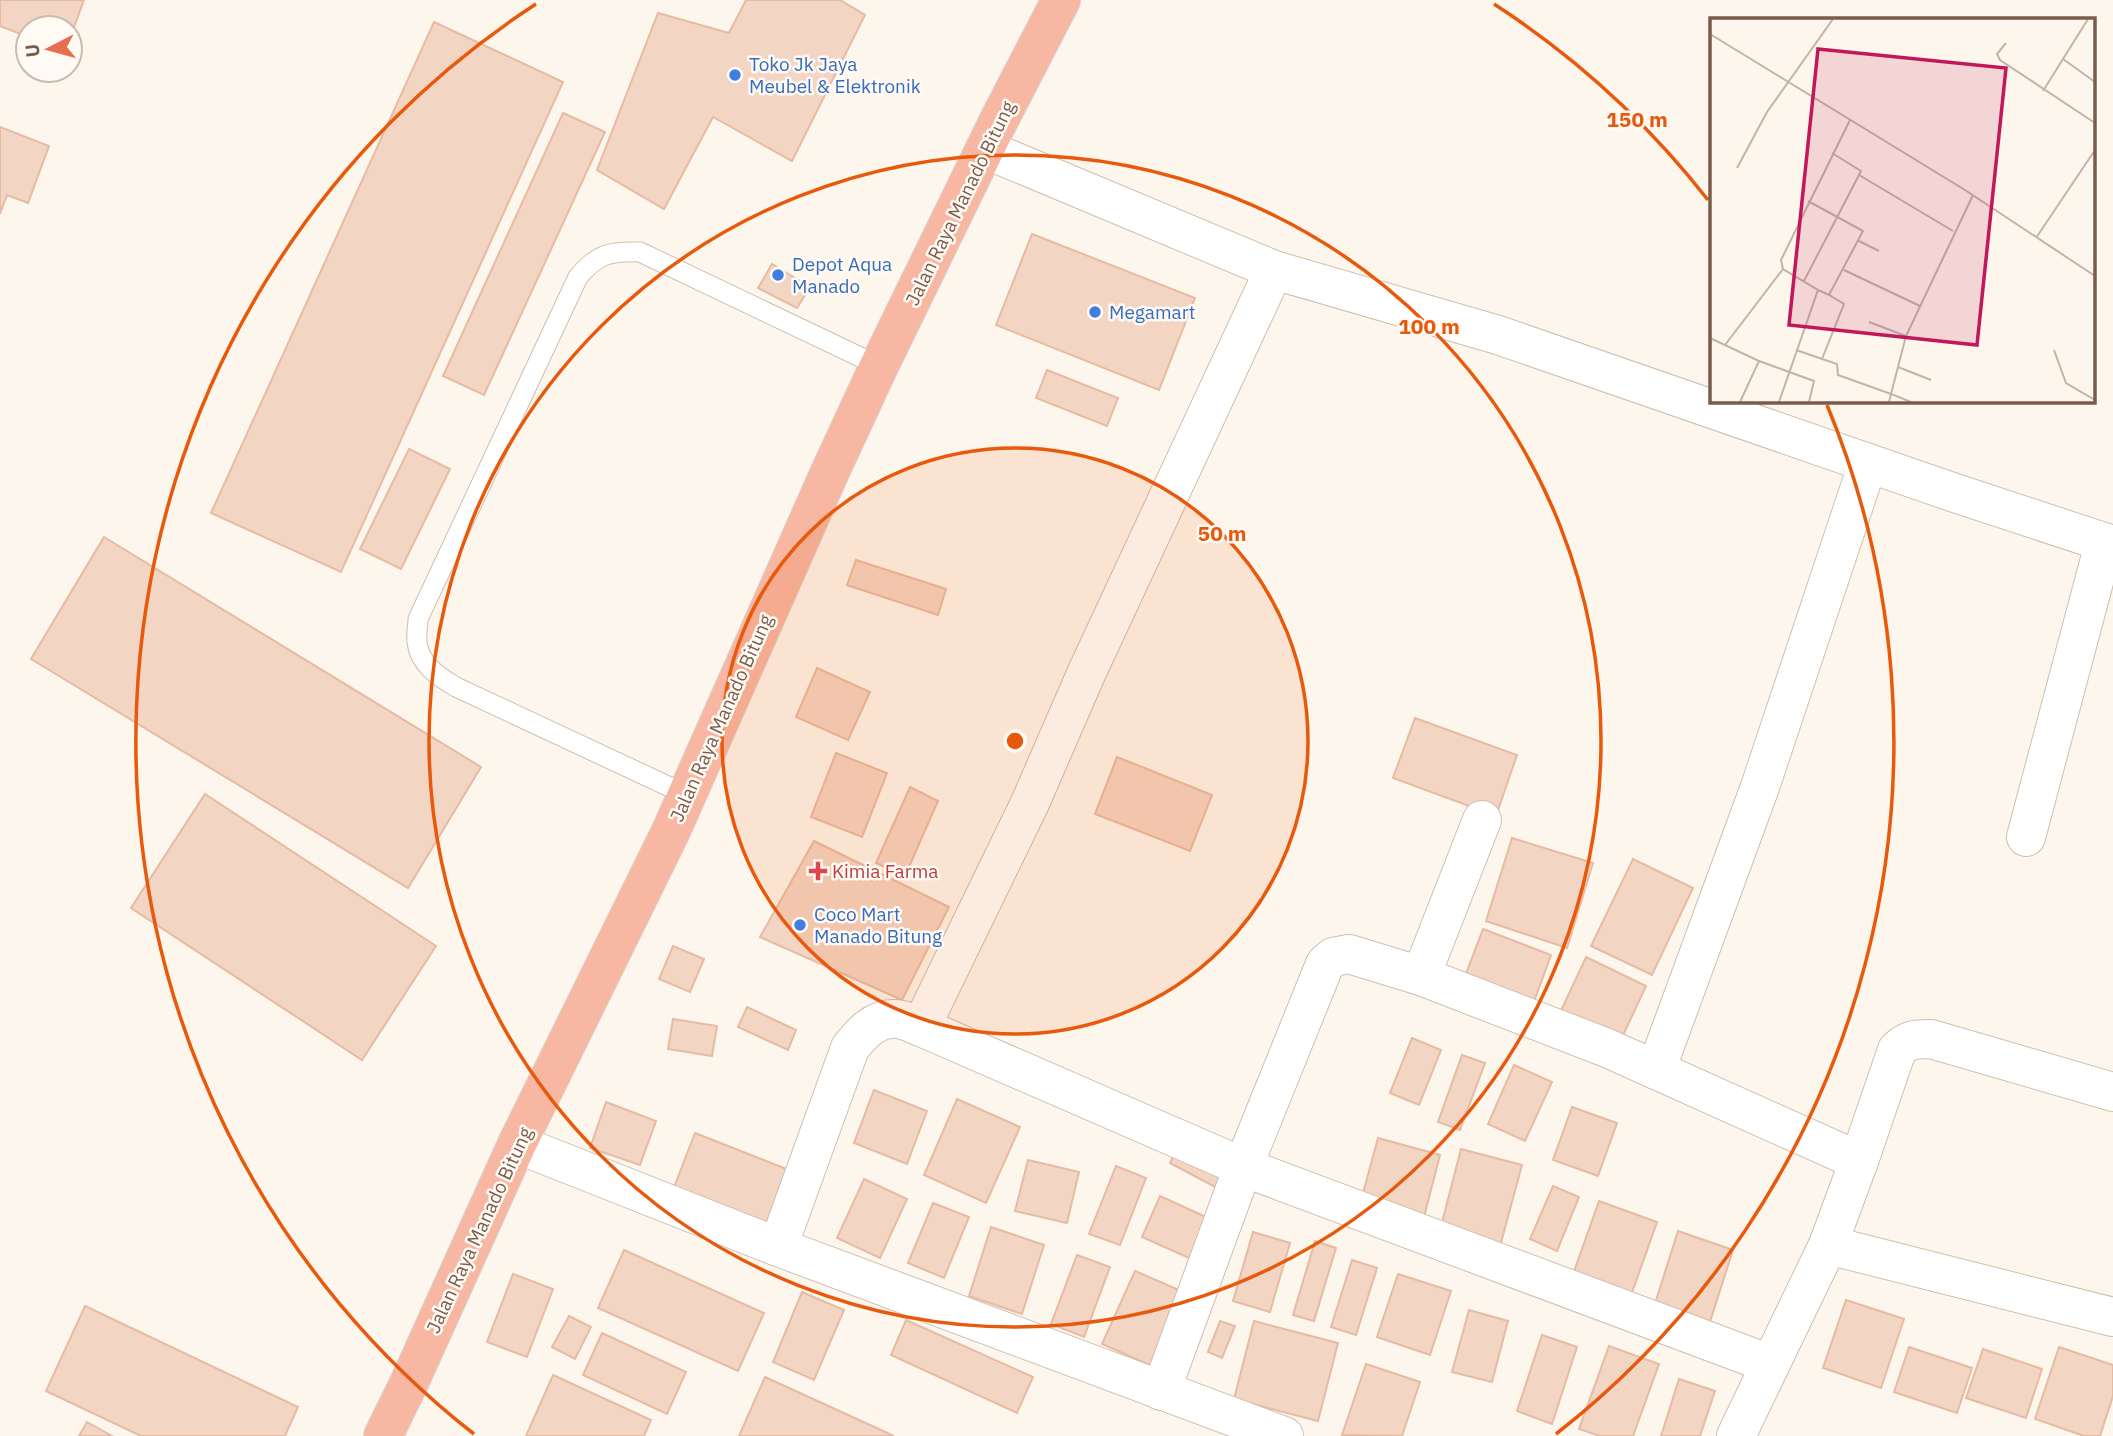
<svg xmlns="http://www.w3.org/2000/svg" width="2113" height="1436" font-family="'IBM Plex Sans',sans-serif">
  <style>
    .building { fill: #f3d5c3; stroke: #e6bba3; stroke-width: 2 }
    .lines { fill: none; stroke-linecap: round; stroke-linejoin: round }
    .lane-casing { stroke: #d1beb0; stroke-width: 21 }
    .street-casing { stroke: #d1beb0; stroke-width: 40 }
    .highway-casing { stroke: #dad1cd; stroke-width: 40 }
    .lane { stroke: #fff; stroke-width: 19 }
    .street { stroke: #fff; stroke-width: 38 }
    .highway { stroke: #f7b7a3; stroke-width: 38 }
    .ring { fill: none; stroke: #e8590c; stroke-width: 3.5 }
    .shop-dot { fill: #3f7fe0; stroke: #fffaf3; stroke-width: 2.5 }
    .health-dot { fill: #e0444e; stroke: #fffaf3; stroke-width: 2.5 }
    .labels { text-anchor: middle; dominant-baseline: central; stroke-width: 5; stroke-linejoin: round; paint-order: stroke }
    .shop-label { font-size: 19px; fill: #366cbe; stroke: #fffaf3; text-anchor: start }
    .street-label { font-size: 19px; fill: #7a5c4d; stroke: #fffaf3 }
    .health-label { font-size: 19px; fill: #be3a42; stroke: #fffaf3; text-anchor: start }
    .inset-road { fill: none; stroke: #c5b3a7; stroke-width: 2 }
    .view { fill: #c2185b; fill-opacity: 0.15; stroke: #c2185b; stroke-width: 3.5 }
    .inset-edge { fill: none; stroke: #7a5c4d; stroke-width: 3.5 }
    .centre { fill: #e8590c; stroke: #fffaf3; stroke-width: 3.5 }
    .ring-label { font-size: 21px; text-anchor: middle; font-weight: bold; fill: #e8590c; stroke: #fffaf3; stroke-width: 5; stroke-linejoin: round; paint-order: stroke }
  </style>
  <rect width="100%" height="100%" fill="#fdf6ec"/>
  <g class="building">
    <polygon points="0,0 84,0 70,38 70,28 28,28 28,37 0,26"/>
    <polygon points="746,0 840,0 865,15 792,161 713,117 664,209 597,170 658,13 729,33"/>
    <polygon points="434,22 563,82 341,572 211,513"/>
    <polygon points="563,113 605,132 484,395 443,376"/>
    <polygon points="0,127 49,146 28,203 7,195 0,214"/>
    <polygon points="1032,234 1195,298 1159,390 996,325"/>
    <polygon points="772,264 810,287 797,308 758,288"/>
    <polygon points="1047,370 1118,398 1107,426 1036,398"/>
    <polygon points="409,449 450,469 401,569 360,549"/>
    <polygon points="104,537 481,767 408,888 31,659"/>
    <polygon points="856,560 946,589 938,615 847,585"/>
    <polygon points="817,668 870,692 848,740 796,717"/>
    <polygon points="1415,718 1517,755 1496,816 1393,778"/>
    <polygon points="836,753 887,773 862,837 811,817"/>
    <polygon points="1117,757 1212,795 1190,851 1095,814"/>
    <polygon points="910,787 938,801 905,876 876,863"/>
    <polygon points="205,794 436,946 362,1060 131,908"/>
    <polygon points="1512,838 1593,863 1567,948 1486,921"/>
    <polygon points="814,841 949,907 902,1000 760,937"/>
    <polygon points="1633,859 1693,888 1652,975 1591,946"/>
    <polygon points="1483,929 1551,955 1531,1010 1462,984"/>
    <polygon points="673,946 704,959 690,992 659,979"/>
    <polygon points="1586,957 1646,986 1619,1044 1559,1015"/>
    <polygon points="747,1007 796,1030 788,1050 738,1027"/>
    <polygon points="673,1019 717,1026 712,1056 668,1049"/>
    <polygon points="1412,1038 1441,1050 1419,1105 1390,1093"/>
    <polygon points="1462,1055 1485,1063 1460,1130 1438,1122"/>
    <polygon points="1514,1065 1552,1082 1525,1141 1488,1124"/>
    <polygon points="874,1090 927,1111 907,1164 854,1143"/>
    <polygon points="957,1099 1020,1127 986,1203 924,1175"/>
    <polygon points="606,1102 656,1121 640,1165 590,1148"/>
    <polygon points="1572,1107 1617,1123 1598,1176 1553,1160"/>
    <polygon points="695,1133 789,1170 767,1226 673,1190"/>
    <polygon points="1378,1138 1440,1155 1423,1221 1360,1204"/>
    <polygon points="1181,1141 1239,1171 1228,1194 1170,1163"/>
    <polygon points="1461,1149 1522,1165 1499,1250 1439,1234"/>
    <polygon points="1028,1160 1079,1172 1067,1223 1015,1211"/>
    <polygon points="1116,1166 1146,1178 1120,1245 1089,1234"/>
    <polygon points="864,1179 907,1199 880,1258 837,1238"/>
    <polygon points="1553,1186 1579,1197 1557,1251 1530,1239"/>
    <polygon points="1160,1196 1219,1223 1200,1263 1142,1237"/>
    <polygon points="1599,1201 1657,1222 1629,1301 1571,1280"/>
    <polygon points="933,1203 969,1217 944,1278 908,1263"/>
    <polygon points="991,1227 1044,1245 1022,1314 969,1296"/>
    <polygon points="1678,1231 1733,1250 1707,1331 1652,1313"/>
    <polygon points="1253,1232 1290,1243 1270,1312 1233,1301"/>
    <polygon points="1315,1241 1336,1248 1314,1321 1293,1315"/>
    <polygon points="624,1250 764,1313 738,1371 598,1308"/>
    <polygon points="1077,1255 1110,1267 1084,1337 1051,1324"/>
    <polygon points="1352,1260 1377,1268 1356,1335 1331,1327"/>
    <polygon points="1135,1271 1195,1297 1163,1371 1102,1344"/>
    <polygon points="513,1274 553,1289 527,1357 487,1342"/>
    <polygon points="1398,1274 1451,1291 1430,1355 1377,1337"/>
    <polygon points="802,1292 844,1310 814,1380 773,1362"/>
    <polygon points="1846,1300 1904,1319 1881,1388 1823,1368"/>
    <polygon points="85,1306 298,1407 285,1436 141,1436 46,1391"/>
    <polygon points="1469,1310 1508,1321 1492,1382 1452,1372"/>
    <polygon points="569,1316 591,1327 575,1359 552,1347"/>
    <polygon points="906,1320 1033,1377 1017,1413 891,1355"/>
    <polygon points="1220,1321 1235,1326 1222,1358 1208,1352"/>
    <polygon points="1254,1321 1338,1343 1318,1421 1234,1399"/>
    <polygon points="602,1333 686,1372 667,1414 583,1375"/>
    <polygon points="1542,1335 1577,1347 1552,1424 1517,1411"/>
    <polygon points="1609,1346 1659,1364 1633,1436 1600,1436 1579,1429"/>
    <polygon points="1909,1347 1972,1368 1957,1413 1894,1392"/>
    <polygon points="2059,1347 2113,1365 2113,1396 2100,1436 2084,1436 2035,1419"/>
    <polygon points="1983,1349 2042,1369 2026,1418 1966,1398"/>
    <polygon points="1366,1364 1420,1382 1402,1436 1342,1435"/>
    <polygon points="553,1375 651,1420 644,1436 526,1436"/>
    <polygon points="765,1377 894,1436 739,1436"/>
    <polygon points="1679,1379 1715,1391 1700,1436 1661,1436"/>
    <polygon points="87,1422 112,1436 79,1436"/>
  </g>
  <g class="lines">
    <g class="lane-casing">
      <path id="lane" d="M 687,795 L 456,687 C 439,677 419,664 417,642 C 416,634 418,626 418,619 L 578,277 C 597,254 610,251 640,252 L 879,366"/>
    </g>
    <g class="street-casing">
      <g id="street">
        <polyline points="985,149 1274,270 1498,335 1952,492 2113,545"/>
        <polyline points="2026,837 2104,544"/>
        <polyline points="1421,976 1482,820"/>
        <polyline points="921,1027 1030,803 1086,674 1274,270"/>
        <polyline points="1656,1070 1760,787 1868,463"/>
        <polyline points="517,1144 778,1247 1284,1436"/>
        <path d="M 1859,1161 L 1897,1050 C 1908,1039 1916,1039 1931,1039 L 2113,1092"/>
        <path d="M 778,1247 L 850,1048 C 861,1034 874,1019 893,1019 C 901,1018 913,1024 921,1027 L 1243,1167 L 1770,1364"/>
        <polyline points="1161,1391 1243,1167 1325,964 1333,957 1349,954 1421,976 1607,1048 1859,1161 1828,1245"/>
        <polyline points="1736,1436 1828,1245 2113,1317"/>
      </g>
    </g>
    <g class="highway-casing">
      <polyline id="highway" points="383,1436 409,1383 517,1144 671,831 829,474 879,366 999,120 1061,0"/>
    </g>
    <use href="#lane" class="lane"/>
    <use href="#street" class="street"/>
    <use href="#highway" class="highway"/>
  </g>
  <circle cx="1015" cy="741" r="293" fill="#e8590c" fill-opacity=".12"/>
  <g class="ring">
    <circle cx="1015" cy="741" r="293"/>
    <circle cx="1015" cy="741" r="586"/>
    <path d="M474 1434A879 879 0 0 1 536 4M1494 4A879 879 0 0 1 1708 200M1827 405A879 879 0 0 1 1556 1434"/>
  </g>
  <g class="shop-dot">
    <circle cx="735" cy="75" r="7"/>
    <circle cx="778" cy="275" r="7"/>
    <circle cx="1095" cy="312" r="7"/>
    <circle cx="800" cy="925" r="7"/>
  </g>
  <path class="health-dot" d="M814.5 860.5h7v7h7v7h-7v7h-7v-7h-7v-7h7z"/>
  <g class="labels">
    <g class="shop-label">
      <text x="749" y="64">Toko Jk Jaya<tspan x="749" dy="22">Meubel &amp; Elektronik</tspan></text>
      <text x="792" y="264">Depot Aqua<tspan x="792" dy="22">Manado</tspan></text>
      <text x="1109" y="312">Megamart</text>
      <text x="814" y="914">Coco Mart<tspan x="814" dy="22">Manado Bitung</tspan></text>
    </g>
    <g class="street-label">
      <text transform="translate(960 203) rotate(-64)">Jalan Raya Manado Bitung</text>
      <text transform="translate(721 718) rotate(-66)">Jalan Raya Manado Bitung</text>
      <text transform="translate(479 1230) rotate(-65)">Jalan Raya Manado Bitung</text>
    </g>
    <g class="health-label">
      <text x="832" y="871">Kimia Farma</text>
    </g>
  </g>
  <g transform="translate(1710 18)">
    <rect width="385" height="385" fill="#fdf6ec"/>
    <path class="inset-road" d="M 0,16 L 255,172 L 385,258M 296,25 L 287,36 L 290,42 L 385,105M 353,41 L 385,64M 333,73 L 378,1M 27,150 L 57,94 L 123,1M 149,157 L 243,213M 98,183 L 153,213 L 119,277 L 108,272M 326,220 L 385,132M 149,223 L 169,233M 134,252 L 210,288M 94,263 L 151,153 L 122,135M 159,304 L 196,318M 0,320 L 49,343 L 30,384M 15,327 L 73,251M 86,332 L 127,346 L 128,357 L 181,376 L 179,384M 344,332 L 356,365 L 385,382M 112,341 L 134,286 L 119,277M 49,343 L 104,363 L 99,384M 188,349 L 221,362M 69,384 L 108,272 L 73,251 L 71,242 L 140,102M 201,384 L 181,376 L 196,318 L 263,177"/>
    <path class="view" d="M 108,31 L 296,50 L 267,327 L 79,307 Z"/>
    <rect width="385" height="385" class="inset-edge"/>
  </g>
  <circle cx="1015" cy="741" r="10" class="centre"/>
  <g class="ring-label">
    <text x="1637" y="127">150 m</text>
    <text x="1429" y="334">100 m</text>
    <text x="1222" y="541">50 m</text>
  </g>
  <g transform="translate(49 49) rotate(264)"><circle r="33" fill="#fffaf3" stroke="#cabbb1" stroke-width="2"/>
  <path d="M0-5L12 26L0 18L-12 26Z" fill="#e76f51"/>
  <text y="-10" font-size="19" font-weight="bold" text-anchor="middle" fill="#7a5c4d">U</text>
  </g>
</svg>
